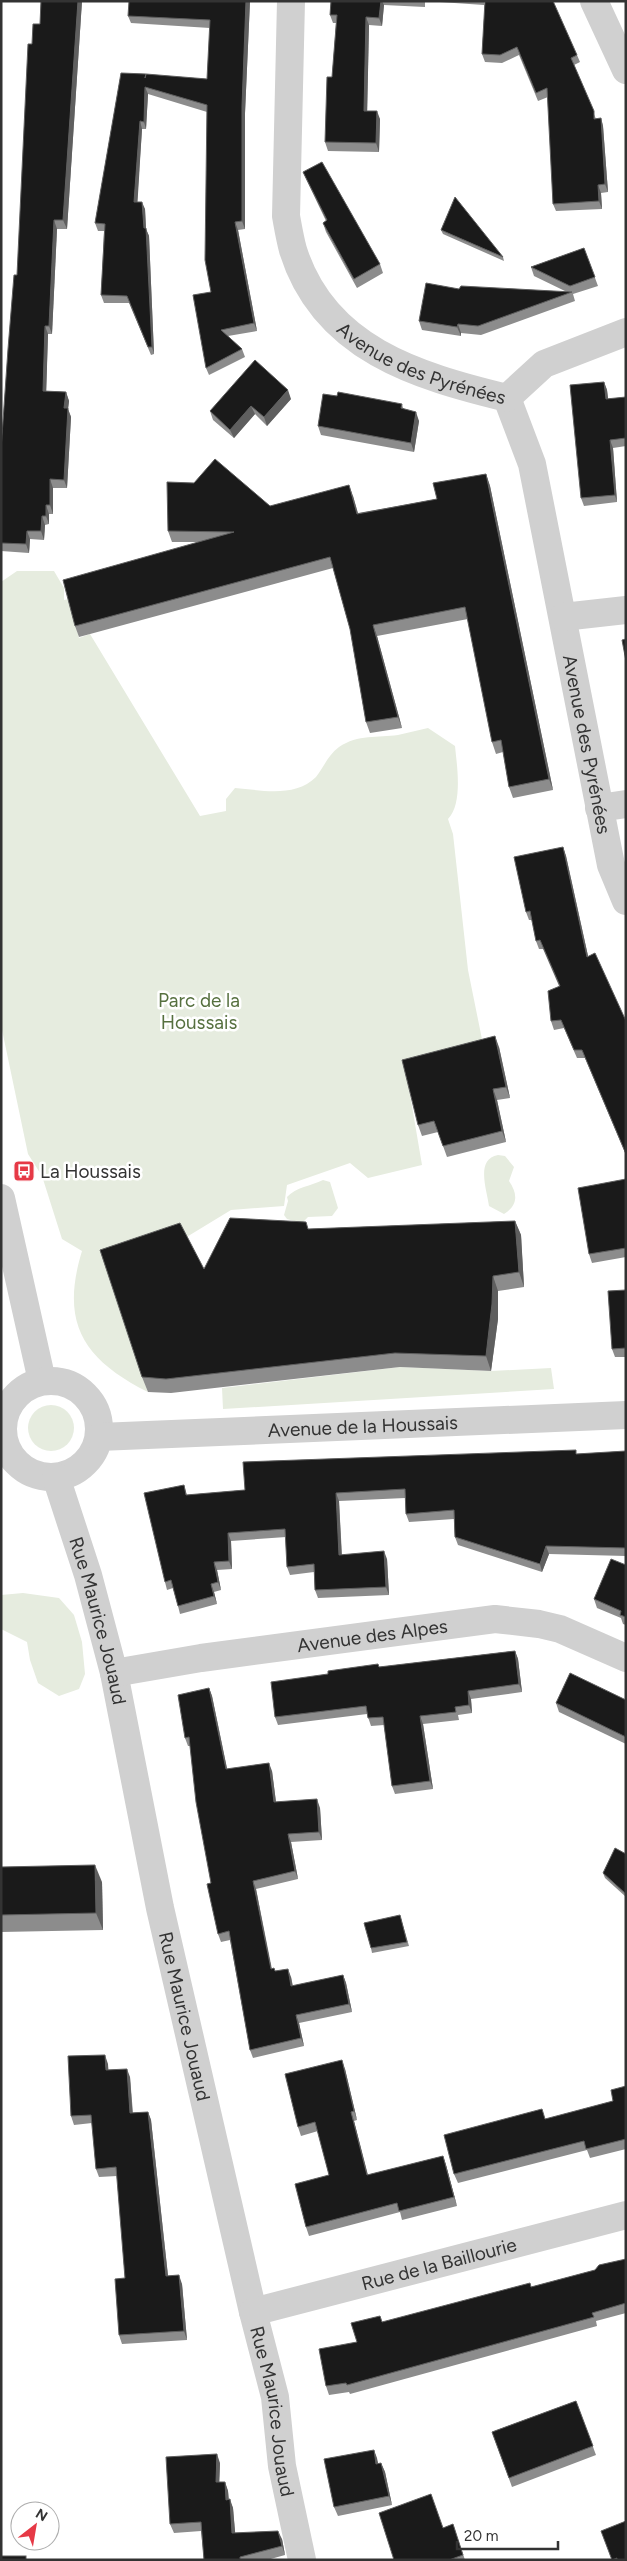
<svg xmlns="http://www.w3.org/2000/svg" width="627" height="2561" font-family="Figtree,sans-serif">
  <style>
    .green { fill: #e6ecdf }
    .lines { fill: none; stroke-linecap: round; stroke-linejoin: round }
    .minor { stroke: #d0d0d0; stroke-width: 28 }
    .wall { fill: #8c8c8c }
    .shaded-wall { fill: #5f5f5f }
    .building { fill: #1a1a1a; stroke: #5f5f5f }
    .labels { text-anchor: middle; dominant-baseline: central; stroke-width: 5; stroke-linejoin: round; paint-order: stroke }
    .street-label { font-size: 19px; fill: #333; stroke: #fff }
    .park-label { font-size: 19px; fill: #56703f; stroke: #fff }
    .poi-label { font-size: 19px; fill: #333; stroke: #fff; text-anchor: start }
  </style>
  <rect width="100%" height="100%" fill="#fff"/>
  <g class="green">
    <path d="M 17,571 L 54,571 L 64,588 L 64,600 L 69,599 L 79,638 L 90,634 L 200,816 L 226,811 L 226,799 L 235,788 C 261,790 295,798 316,777 C 324,767 328,755 339,747 C 358,734 378,738 398,735 C 408,733 418,730 428,728 L 455,746 C 457,766 463,804 448,819 L 453,834 L 468,970 L 487,1064 L 406,1071 L 422,1165 L 368,1178 L 350,1163 L 287,1185 L 284,1206 L 231,1210 L 185,1238 L 105,1264 L 148,1392 C 83,1359 60,1323 82,1251 L 62,1239 L 42,1176 L 28,1154 L 1,1025 L 1,582 Z"/>
    <path d="M 498,1155 L 505,1156 L 514,1167 L 509,1181 C 518,1194 518,1205 504,1214 L 489,1206 C 487,1190 475,1159 498,1155 Z"/>
    <path d="M 323,1180 L 330,1182 L 338,1208 L 332,1216 L 308,1217 L 302,1223 L 287,1219 L 284,1215 L 288,1201 L 287,1197 C 296,1187 311,1186 323,1180 Z"/>
    <polygon points="400,1367 491,1371 551,1368 554,1389 223,1409 222,1388"/>
    <circle cx="51" cy="1428" r="23"/>
    <polygon points="23,1593 59,1598 74,1615 82,1642 85,1674 79,1689 59,1696 38,1683 30,1660 27,1642 1,1629 1,1595"/>
  </g>
  <g class="lines">
    <g class="minor">
      <path id="s1" d="M 291,1 L 286,216 C 288,227 290,239 293,250 C 324,349 417,376 507,398 L 532,464 L 611,865 L 626,901"/>
      <polyline points="594,1 626,70"/>
      <polyline points="507,398 544,364 626,332"/>
      <polyline points="563,617 626,610"/>
      <polyline points="599,808 626,804"/>
      <polyline points="1,1198 42,1381"/>
      <circle cx="51" cy="1429" r="48"/>
      <path id="s2" d="M 99,1437 L 626,1415"/>
      <path id="s3" d="M 56,1477 L 88,1575 L 114,1673 L 160,1908 L 253,2312 L 275,2397 L 282,2466 L 302,2560"/>
      <path id="s4" d="M 114,1673 L 201,1658 L 495,1619 L 539,1624 L 560,1629 L 626,1658"/>
      <path id="s5" d="M 253,2312 L 626,2215"/>
    </g>
  </g>
  <g class="wall">
    <polygon points="41,1 82,1 67,229 57,229 52,334 48,334 46,391 66,392 69,401 68,409 71,417 67,488 53,488 53,514 49,514 49,524 45,525 44,540 30,539 29,553 1,551 1,450 17,275 32,44 40,24"/>
    <polygon points="250,1 245,113 245,229 238,230 257,331 228,336 242,349 245,357 209,375 206,368 211,292 207,112 148,94 146,129 142,129 137,202 145,209 146,229 149,236 154,354 151,355 129,303 104,303 101,295 104,231 98,231 95,223 121,73 207,79 210,28 131,23 128,16"/>
    <polygon points="331,1 484,1 484,5 425,1 425,7 384,5 382,26 369,25 367,111 380,119 379,152 328,151 325,142 332,77 336,23 333,23 330,15"/>
    <polygon points="485,1 577,55 580,62 574,65 596,119 601,118 603,126 608,192 601,193 602,209 556,211 553,204 548,97 538,101 519,55 502,63 485,62 482,54"/>
    <polygon points="303,172 380,264 383,273 357,288 326,232 323,223 326,221 307,181"/>
    <polygon points="441,230 503,257 504,261 443,234"/>
    <polygon points="584,248 598,286 573,294 575,301 481,335 461,333 461,336 422,330 419,321 459,289 567,292 534,276 531,267"/>
    <polygon points="604,382 607,390 608,399 626,397 626,446 613,448 617,502 584,506 581,498"/>
    <polygon points="291,399 267,426 255,414 234,438 213,420 210,411"/>
    <polygon points="402,404 403,408 419,421 414,452 321,435 318,426"/>
    <polygon points="486,474 490,486 553,790 513,798 509,787 503,752 496,754 492,742 468,619 377,636 402,728 370,733 366,722 350,629 333,568 79,637 75,626 197,542 172,542 168,531 270,506 353,496 358,513 437,499"/>
    <polygon points="563,847 566,856 588,956 626,1021 626,1155 585,1058 577,1058 564,1028 554,1030 551,1021 559,986 543,949 539,949 536,941 532,920 529,920 526,912"/>
    <polygon points="499,1047 510,1098 497,1100 506,1142 447,1157 438,1132 422,1136 418,1125"/>
    <polygon points="626,1179 626,1257 592,1263 589,1254"/>
    <polygon points="515,1221 521,1235 524,1287 498,1291 498,1319 491,1371 400,1367 171,1393 148,1392 142,1377 204,1269 309,1229"/>
    <polygon points="626,1290 626,1357 615,1357 612,1349"/>
    <polygon points="626,1451 626,1556 549,1554 542,1572 458,1545 455,1537 454,1519 409,1522 406,1514 405,1498 339,1501 342,1555 387,1559 389,1595 318,1598 315,1590 314,1572 290,1575 287,1567 286,1537 231,1541 232,1569 217,1570 221,1590 214,1592 217,1604 180,1614 178,1606 173,1588 167,1590 165,1582 184,1485 187,1495 245,1490 578,1454"/>
    <polygon points="626,1565 626,1625 623,1624 621,1618 597,1608 594,1599"/>
    <polygon points="515,1651 518,1659 522,1692 471,1699 472,1713 458,1715 459,1720 423,1724 433,1789 395,1794 392,1786 384,1725 371,1726 367,1714 278,1725 275,1717 379,1667"/>
    <polygon points="209,1688 212,1696 227,1769 272,1771 276,1802 320,1808 322,1840 291,1842 298,1879 256,1889 272,1969 275,1971 291,1977 293,1986 343,1975 346,1983 352,2012 299,2023 304,2046 253,2058 250,2050 230,1940 221,1942 218,1934 211,1883 190,1746 188,1746 185,1738"/>
    <polygon points="626,1700 626,1744 559,1712 556,1703"/>
    <polygon points="626,1854 626,1897 605,1878 603,1873"/>
    <polygon points="1,1867 102,1882 103,1930 1,1932"/>
    <polygon points="400,1915 409,1946 372,1953 371,1948"/>
    <polygon points="108,2064 108,2070 130,2077 133,2113 148,2112 151,2120 168,2276 182,2284 187,2340 122,2344 119,2335 125,2278 117,2176 99,2177 96,2169 92,2123 74,2125 71,2116"/>
    <polygon points="345,2069 357,2120 354,2121 368,2175 443,2156 446,2165 457,2206 402,2220 400,2212 309,2236 306,2227 329,2175 318,2131 301,2136 298,2127"/>
    <polygon points="626,2086 626,2149 590,2158 587,2150 458,2183 454,2174 546,2119 613,2101"/>
    <polygon points="626,2259 626,2313 596,2321 597,2326 350,2394 349,2392 329,2395 326,2386 357,2342 531,2287 595,2270"/>
    <polygon points="576,2401 596,2455 512,2487 492,2432"/>
    <polygon points="374,2450 378,2464 381,2463 385,2472 392,2505 338,2516 334,2507"/>
    <polygon points="220,2463 219,2482 225,2482 228,2491 229,2499 233,2508 235,2533 282,2539 285,2555 267,2560 204,2560 201,2531 174,2533 170,2524"/>
    <polygon points="453,2524 465,2560 394,2560 443,2528"/>
  </g>
  <g class="shaded-wall">
    <polygon points="78,1 82,1 67,229 63,220"/>
    <polygon points="246,1 250,1 245,113 245,229 242,221 242,106"/>
    <polygon points="381,1 382,1 384,5 382,26 379,18"/>
    <polygon points="366,17 369,25 367,120 364,111"/>
    <polygon points="145,87 148,94 146,129 144,122"/>
    <polygon points="377,111 380,119 379,152 376,143"/>
    <polygon points="601,118 603,126 608,192 605,184"/>
    <polygon points="140,121 142,129 137,210 134,202"/>
    <polygon points="598,185 601,193 602,209 599,201"/>
    <polygon points="142,202 145,209 146,229 149,236 154,354 152,347"/>
    <polygon points="54,220 57,229 52,334 49,326"/>
    <polygon points="235,222 238,230 257,331 254,323"/>
    <polygon points="458,324 461,333 461,336 457,327"/>
    <polygon points="45,326 48,334 46,400 43,391"/>
    <polygon points="604,382 607,390 609,406 606,399"/>
    <polygon points="288,390 291,399 267,426 264,417"/>
    <polygon points="66,392 69,401 68,409 71,417 67,488 64,480 64,408"/>
    <polygon points="251,406 255,414 234,438 230,430"/>
    <polygon points="416,412 419,421 414,452 411,443"/>
    <polygon points="610,440 613,448 617,502 615,495"/>
    <polygon points="486,474 490,486 553,790 549,779"/>
    <polygon points="50,479 53,488 53,514 50,505"/>
    <polygon points="349,485 353,496 361,525 357,514"/>
    <polygon points="46,505 49,514 49,524 46,516"/>
    <polygon points="42,516 45,525 44,540 41,531"/>
    <polygon points="27,531 30,539 29,553 26,544"/>
    <polygon points="373,625 377,636 402,728 398,717"/>
    <polygon points="563,847 566,856 590,965 587,957"/>
    <polygon points="495,1036 499,1047 510,1098 506,1087"/>
    <polygon points="493,1089 497,1100 506,1142 502,1131"/>
    <polygon points="515,1221 521,1235 524,1287 519,1272"/>
    <polygon points="493,1276 498,1291 498,1319 491,1371 486,1356"/>
    <polygon points="336,1493 339,1501 342,1563 339,1555"/>
    <polygon points="228,1533 231,1541 232,1569 229,1561"/>
    <polygon points="546,1546 549,1554 542,1572 540,1564"/>
    <polygon points="384,1551 387,1559 389,1595 386,1587"/>
    <polygon points="214,1562 217,1570 221,1590 218,1582"/>
    <polygon points="211,1584 214,1592 217,1604 214,1596"/>
    <polygon points="515,1651 518,1659 522,1692 519,1684"/>
    <polygon points="209,1688 212,1696 229,1778 226,1769"/>
    <polygon points="468,1691 471,1699 472,1713 469,1705"/>
    <polygon points="420,1716 423,1724 433,1789 430,1781"/>
    <polygon points="269,1763 272,1771 277,1810 274,1802"/>
    <polygon points="317,1799 320,1808 322,1840 319,1832"/>
    <polygon points="288,1834 291,1842 298,1879 295,1871"/>
    <polygon points="95,1865 102,1882 103,1930 96,1913"/>
    <polygon points="253,1881 256,1889 273,1977 271,1969"/>
    <polygon points="288,1969 291,1977 294,1995 291,1986"/>
    <polygon points="343,1975 346,1983 352,2012 349,2004"/>
    <polygon points="296,2015 299,2023 304,2046 301,2038"/>
    <polygon points="105,2055 108,2064 109,2078 106,2070"/>
    <polygon points="342,2060 345,2069 357,2120 354,2111"/>
    <polygon points="127,2069 130,2077 133,2121 130,2113"/>
    <polygon points="148,2112 151,2120 169,2285 166,2276"/>
    <polygon points="351,2112 354,2121 370,2184 367,2175"/>
    <polygon points="443,2156 446,2165 457,2206 454,2197"/>
    <polygon points="179,2275 182,2284 187,2340 184,2331"/>
    <polygon points="374,2450 377,2458 380,2473 376,2464"/>
    <polygon points="217,2454 220,2463 219,2491 216,2482"/>
    <polygon points="381,2463 385,2472 392,2505 389,2496"/>
    <polygon points="225,2482 228,2491 229,2509 226,2500"/>
    <polygon points="230,2499 233,2508 236,2542 232,2533"/>
    <polygon points="278,2531 282,2539 285,2555 282,2546"/>
  </g>
  <g class="building">
    <polygon points="41,1 78,1 63,220 54,220 49,326 45,326 43,391 66,392 64,408 68,408 64,480 50,479 50,505 46,505 46,516 42,516 41,531 27,531 26,544 1,543 1,450 8,349 14,275 17,275 28,44 32,44 33,24 40,24"/>
    <polygon points="129,1 246,1 242,106 242,221 235,222 254,323 221,330 242,349 206,368 193,295 211,292 205,260 207,105 145,87 144,122 140,121 134,202 142,202 144,228 146,228 152,347 148,347 127,296 101,295 105,224 95,223 121,73 146,74 145,78 146,74 207,79 210,20 128,16"/>
    <polygon points="331,1 381,1 379,18 366,17 364,111 377,111 376,143 325,142 327,77 332,77 337,15 330,15"/>
    <polygon points="485,1 553,1 577,55 571,58 594,111 594,119 601,118 605,184 598,185 599,201 553,204 547,88 536,93 517,47 500,55 482,54"/>
    <polygon points="322,162 380,264 354,279 323,223 327,220 303,172"/>
    <polygon points="455,197 503,257 441,230"/>
    <polygon points="584,248 595,277 570,286 531,267"/>
    <polygon points="426,283 459,289 461,286 572,292 478,326 458,324 457,327 419,321"/>
    <polygon points="255,360 288,390 264,417 251,406 230,430 210,411"/>
    <polygon points="604,382 606,399 626,397 626,438 610,440 615,495 581,498 570,385"/>
    <polygon points="338,392 402,404 401,408 416,412 411,443 318,426 323,394 337,396"/>
    <polygon points="215,459 270,506 349,485 357,514 437,499 433,483 486,474 549,779 509,787 501,740 492,742 465,607 373,625 398,717 366,722 350,629 330,557 75,626 63,580 234,532 168,531 167,482 194,483"/>
    <polygon points="626,639 626,661 622,640"/>
    <polygon points="563,847 587,957 595,953 626,1021 626,1154 582,1050 574,1050 561,1020 551,1021 548,991 560,986 540,940 536,941 530,911 526,912 514,857"/>
    <polygon points="495,1036 506,1087 493,1089 502,1131 443,1146 434,1121 418,1125 402,1060"/>
    <polygon points="626,1179 626,1248 589,1254 578,1188"/>
    <polygon points="230,1218 306,1222 308,1229 515,1221 519,1272 493,1276 492,1304 486,1356 395,1353 166,1379 142,1377 100,1250 180,1223 204,1269"/>
    <polygon points="626,1290 626,1348 612,1349 608,1291"/>
    <polygon points="576,1450 576,1454 626,1451 626,1548 546,1546 540,1564 455,1537 454,1510 406,1514 405,1489 336,1493 339,1555 384,1551 386,1587 315,1590 314,1564 287,1567 285,1529 228,1533 229,1561 214,1562 218,1582 211,1584 214,1596 178,1606 171,1580 165,1582 144,1493 184,1485 186,1495 245,1490 243,1462"/>
    <polygon points="611,1559 626,1565 626,1617 620,1615 621,1611 594,1599"/>
    <polygon points="515,1651 519,1684 468,1691 469,1705 455,1707 456,1712 420,1716 430,1781 392,1786 383,1717 368,1718 366,1706 275,1717 271,1682 328,1674 328,1671 378,1664 379,1667"/>
    <polygon points="570,1673 626,1700 626,1737 556,1703"/>
    <polygon points="209,1688 226,1769 269,1763 274,1802 317,1799 319,1832 288,1834 295,1871 253,1881 271,1969 274,1968 275,1971 288,1969 291,1986 343,1975 349,2004 296,2015 301,2038 250,2050 229,1931 218,1934 207,1884 211,1883 196,1802 189,1737 185,1738 178,1695"/>
    <polygon points="615,1848 626,1854 626,1894 603,1873"/>
    <polygon points="95,1865 96,1913 1,1915 1,1867"/>
    <polygon points="400,1915 407,1942 371,1948 364,1923"/>
    <polygon points="105,2055 106,2070 127,2069 130,2113 148,2112 166,2276 179,2275 184,2331 119,2335 115,2279 125,2278 116,2167 96,2169 91,2115 71,2116 68,2056"/>
    <polygon points="342,2060 354,2111 351,2112 367,2175 443,2156 454,2197 399,2211 397,2203 306,2227 295,2184 329,2175 315,2122 298,2127 285,2074"/>
    <polygon points="626,2086 626,2139 586,2149 584,2141 454,2174 444,2135 542,2109 545,2119 613,2101 611,2090"/>
    <polygon points="626,2259 626,2303 592,2313 594,2317 347,2385 346,2383 326,2386 319,2349 357,2342 351,2323 380,2316 382,2322 530,2283 531,2287 595,2270 599,2265"/>
    <polygon points="576,2401 593,2446 509,2478 492,2432"/>
    <polygon points="374,2450 376,2464 381,2463 389,2496 334,2507 324,2459"/>
    <polygon points="217,2454 216,2482 225,2482 226,2500 230,2499 232,2533 278,2531 282,2546 240,2557 240,2560 204,2560 201,2522 170,2524 166,2457"/>
    <polygon points="431,2494 443,2528 453,2524 463,2555 449,2560 394,2560 379,2513"/>
    <polygon points="626,2521 626,2560 617,2560 617,2558 612,2560 601,2531"/>
    <rect x="1" y="2556" width="25" height="4"/>
  </g>
  <defs>
    <g id="bus-square" transform="scale(1.125)"><rect x="-9" y="-9" width="18" height="18" rx="4" fill="#e63946" stroke="#fff"/><path d="M-5-6H5V4H4V6H2V4H-2V6H-4V4H-5ZM-3.5-4V0h7V-4ZM-3.5 1.2v1.5H-2V1.2ZM2 1.2v1.5H3.5V1.2Z" fill="#fff"/></g>
  </defs>
  <g fill-rule="evenodd">
    <use href="#bus-square" x="24" y="1171"/>
  </g>
  <g class="labels">
    <g class="street-label">
      <text stroke="none"><textPath href="#s1" startOffset="431">Avenue des Pyrénées</textPath></text>
      <text stroke="none"><textPath href="#s1" startOffset="880">Avenue des Pyrénées</textPath></text>
      <text stroke="none"><textPath href="#s2" startOffset="264">Avenue de la Houssais</textPath></text>
      <text stroke="none"><textPath href="#s3" startOffset="150">Rue Maurice Jouaud</textPath></text>
      <text stroke="none"><textPath href="#s4" startOffset="261">Avenue des Alpes</textPath></text>
      <text stroke="none"><textPath href="#s3" startOffset="555">Rue Maurice Jouaud</textPath></text>
      <text stroke="none"><textPath href="#s5" startOffset="192">Rue de la Baillourie</textPath></text>
      <text stroke="none"><textPath href="#s3" startOffset="960">Rue Maurice Jouaud</textPath></text>
    </g>
    <g class="park-label">
      <text x="199" y="1000">Parc de la<tspan x="199" dy="22">Houssais</tspan></text>
    </g>
    <g class="poi-label">
      <text x="40" y="1171">La Houssais</text>
    </g>
  </g>
  <rect width="627" height="2561" fill="none" stroke="#333333" stroke-width="5"/>
  <g transform="translate(35 2526) rotate(31)"><circle r="24" fill="#ffffff" stroke="#adadad"/>
  <path d="M0-4L9 19L0 12L-9 19Z" fill="#e63946"/>
  <text y="-8" font-size="14" font-weight="bold" text-anchor="middle" fill="#333333">N</text>
  </g>
  <path d="M457 2541v8h101v-8" fill="none" stroke="#333333" stroke-width="2.5"/>
  <text x="464" y="2541" font-size="15" fill="#333333" stroke="#ffffff" stroke-width="4" paint-order="stroke">20 m</text>
</svg>
